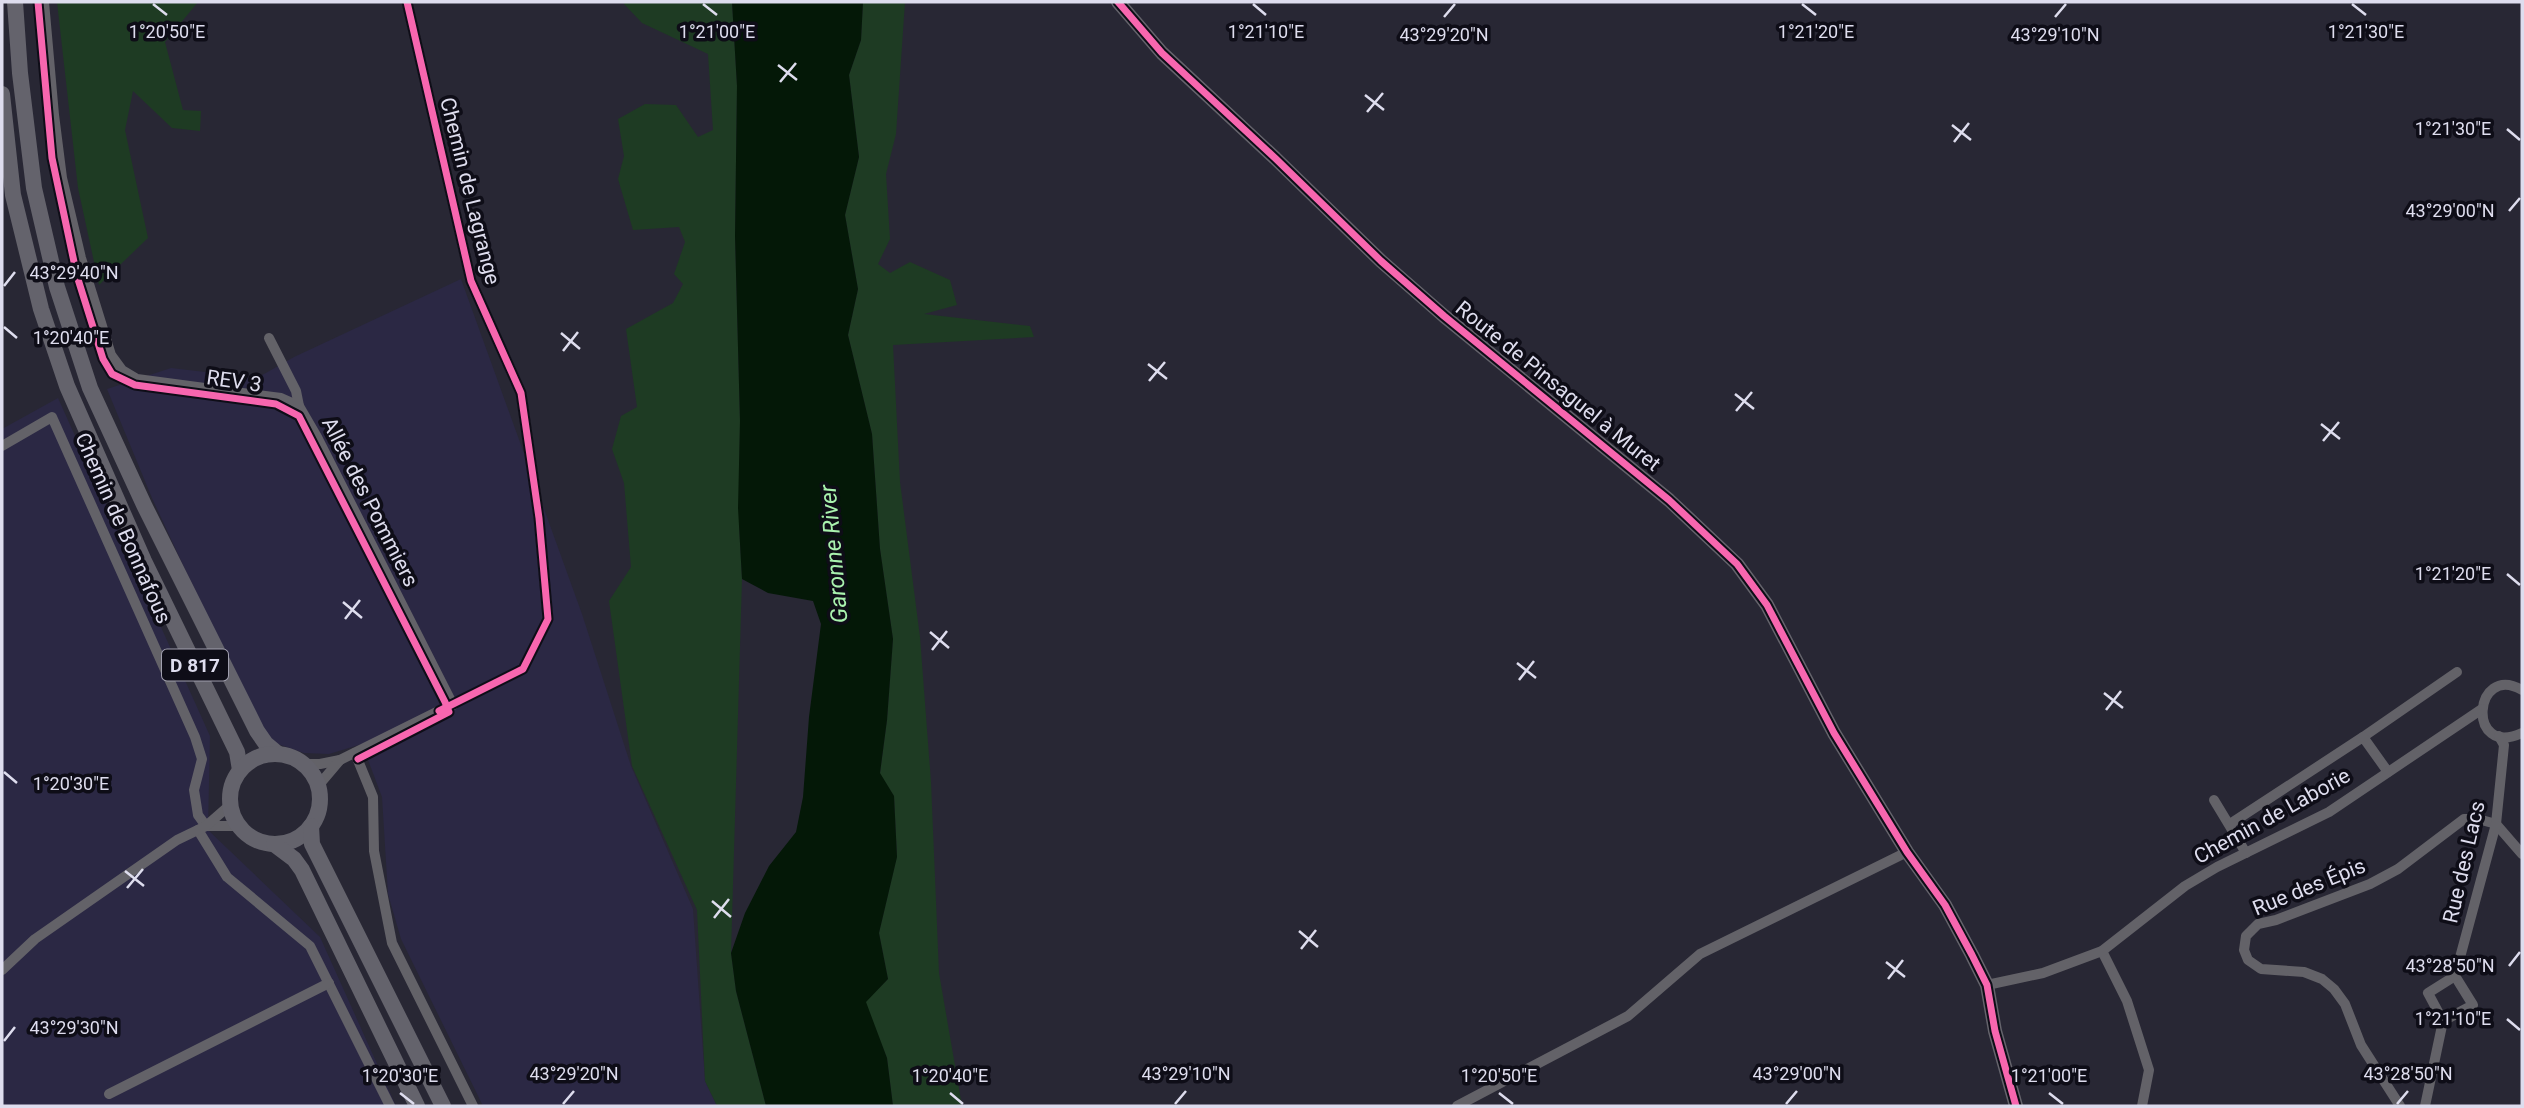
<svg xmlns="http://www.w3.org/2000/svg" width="2524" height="1108" font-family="Roboto,sans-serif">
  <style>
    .built { fill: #2b2844 }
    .green { fill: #1e3b23 }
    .water { fill: #041807 }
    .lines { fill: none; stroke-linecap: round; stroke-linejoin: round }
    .street { stroke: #636268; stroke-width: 10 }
    .secondary { stroke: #65646c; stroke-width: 14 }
    .primary { stroke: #64636c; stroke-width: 16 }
    .cycleway-casing { stroke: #0e0d17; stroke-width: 11 }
    .cycleway { stroke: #f766af; stroke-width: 7 }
    .ticks { fill: none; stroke: #deddee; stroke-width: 2.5 }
    .labels { text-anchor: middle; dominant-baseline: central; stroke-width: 7; stroke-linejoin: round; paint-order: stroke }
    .shield { fill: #0e0d17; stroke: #a09fae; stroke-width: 2 }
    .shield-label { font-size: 19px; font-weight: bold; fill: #deddee }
    .street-label { font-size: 21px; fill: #deddee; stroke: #0e0d17 }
    .water-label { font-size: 23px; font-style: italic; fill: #a9f2ae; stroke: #0e0d17 }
    .ticks-label { font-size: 18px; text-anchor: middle; fill: #deddee; stroke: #0e0d17; stroke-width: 7; stroke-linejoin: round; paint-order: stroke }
  </style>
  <rect width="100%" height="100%" fill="#282734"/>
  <g class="built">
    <polygon points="461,279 582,614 631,766 693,909 705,1081 717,1106 483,1106 401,939 388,894 382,797 362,744 329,754 304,753 272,742 259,722 183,565 152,498 107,389 171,368 257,378 294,357"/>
    <polygon points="58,398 210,736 208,830 320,937 396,1106 2,1106 2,429"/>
  </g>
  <g class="green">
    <polygon points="57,2 198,2 165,42 183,110 201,111 200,131 172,128 133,91 125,130 148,238 99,285 78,188"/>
    <polygon points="625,2 732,2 737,86 735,236 740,421 739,524 742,579 731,953 736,991 766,1106 717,1106 705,1081 697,910 632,766 609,601 631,567 624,483 612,449 621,416 637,407 626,329 673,303 683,284 674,274 685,242 679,227 633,230 618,179 624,156 618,119 645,104 676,105 698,137 713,130 708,54 642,23 624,4"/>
    <polygon points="863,2 905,2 896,134 886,174 890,239 878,264 890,273 910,262 950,280 957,305 924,314 1030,326 1034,337 893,345 900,482 920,637 931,782 939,973 962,1106 893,1106 887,1058 865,1002 888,979 879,933 897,856 894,796 880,774 887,720 893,639 880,549 872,434 848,335 858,289 845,215 859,157 849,75 861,40"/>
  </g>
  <polygon class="water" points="732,2 863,2 861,40 849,75 859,157 845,215 858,289 848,335 872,434 880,549 893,639 887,720 880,773 894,796 897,857 879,933 888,979 866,1002 887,1058 893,1106 766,1106 736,991 731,953 745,913 769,866 796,832 803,797 809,717 821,624 813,601 768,593 742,579 738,508 740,421 735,236 737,86"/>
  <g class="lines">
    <g class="street">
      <polyline points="44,2 54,115 62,178 81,258 111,355 122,370 137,379 281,398 299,406 317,437 453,705"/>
      <polyline points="269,338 296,391 299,406"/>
      <polyline points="2,446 52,417 195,737 202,759 194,790 198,815 206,826"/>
      <path d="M 2522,690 C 2473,662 2466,759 2522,733"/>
      <polyline points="2363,737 2457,672"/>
      <polyline points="355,753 373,797 374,851 392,943 473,1106"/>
      <polyline points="304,764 320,764 340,760 523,669 548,619 539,518 521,393 471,281 407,2"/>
      <polyline points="318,786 340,760"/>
      <polyline points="2214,800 2246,853"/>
      <polyline points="2230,824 2363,737 2388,772"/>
      <polyline points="206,826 238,826"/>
      <polyline points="198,830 227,877 310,946 390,1106"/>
      <polyline points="2102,951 2127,1001 2149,1070 2142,1106"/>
      <polyline points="2,970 35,939 177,840 206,826 230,805"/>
      <polyline points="1987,985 2043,973 2102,951 2185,886 2217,867 2329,812 2482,709"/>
      <polyline points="2443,1021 2473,1005 2455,976"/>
      <polyline points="109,1094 329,983"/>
      <polyline points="1457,1106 1628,1016 1700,954 1907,852"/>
      <polyline points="2400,1106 2361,1045 2345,1004 2334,989 2322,979 2304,972 2261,969 2248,960 2244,950 2246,936 2258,924 2276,920 2370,884 2398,869 2464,819 2478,819 2496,824 2522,854"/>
      <polyline points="2425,1106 2443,1021 2428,993 2455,976 2496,824 2503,755 2504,745 2499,736"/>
    </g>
    <polyline class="secondary" points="1118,2 1162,53 1275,158 1381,261 1444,316 1669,500 1737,564 1767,605 1834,733 1907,852 1945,905 1972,955 1987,985 1995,1031 2016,1106"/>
    <g class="primary">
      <polyline points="15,2 20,73 34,188 57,287 90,388 145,507 257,731 266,744 278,754"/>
      <polyline points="2,94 13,195 41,309 67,386 144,561 237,752 240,770"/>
      <circle cx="275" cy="799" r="45"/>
      <polyline points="311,826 312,844 443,1106"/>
      <polyline points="274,844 294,859 302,870 417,1106"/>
    </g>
    <g class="cycleway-casing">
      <g id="cycleway">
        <polyline points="38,2 52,158 77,276 103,359 112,374 135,385 276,404 299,416 445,702 449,712 358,759"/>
        <polyline points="407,2 471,281 521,393 539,518 548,619 523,669 439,711"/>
        <polyline points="1118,2 1162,53 1275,158 1381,261 1444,316 1669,500 1737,564 1767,605 1834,733 1907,852 1945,905 1972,955 1987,985 1995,1031 2016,1106"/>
      </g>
    </g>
    <use href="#cycleway" class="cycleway"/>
  </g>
  <path class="ticks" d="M 153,4 L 167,15M 703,4 L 717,15M 1253,4 L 1266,15M 1802,4 L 1816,15M 2352,4 L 2366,15M 1444,17 L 1455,4M 2055,17 L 2066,4M 778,65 L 797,80M 780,82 L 796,63M 1365,95 L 1384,110M 1367,112 L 1383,93M 1952,125 L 1971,140M 2507,129 L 2520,140M 1954,142 L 1969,123M 2509,211 L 2520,198M 4,286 L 15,272M 4,327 L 17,338M 561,333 L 580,349M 563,351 L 578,332M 1148,364 L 1167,379M 1149,381 L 1165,362M 1735,394 L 1754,409M 1736,411 L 1752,392M 2321,424 L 2340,439M 2323,441 L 2339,422M 2507,574 L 2520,585M 343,602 L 362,618M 345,619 L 360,600M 930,632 L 949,648M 932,650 L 947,631M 1517,663 L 1536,678M 1519,680 L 1534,661M 2104,693 L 2123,708M 2106,710 L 2121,691M 4,772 L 17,783M 125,871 L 144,886M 127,888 L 143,869M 712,901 L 731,917M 714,918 L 729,899M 1299,931 L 1318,947M 1301,949 L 1316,930M 1886,962 L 1905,977M 2509,966 L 2520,952M 1888,979 L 1903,960M 2507,1019 L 2520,1030M 4,1041 L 15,1027M 400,1093 L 414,1104M 950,1093 L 963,1104M 1499,1093 L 1513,1104M 2049,1093 L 2063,1104M 563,1104 L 574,1091M 1175,1104 L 1186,1091M 1786,1104 L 1797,1091M 2397,1104 L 2408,1091"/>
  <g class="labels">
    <rect class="shield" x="162" y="649.5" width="66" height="31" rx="5"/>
    <g class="shield-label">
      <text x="195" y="665">D 817</text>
    </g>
    <g class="street-label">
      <text transform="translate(470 191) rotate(76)">Chemin de Lagrange</text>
      <text transform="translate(234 381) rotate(8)">REV 3</text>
      <text transform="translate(1558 386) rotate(39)">Route de Pinsaguel à Muret</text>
      <text transform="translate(370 502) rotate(63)">Allée des Pommiers</text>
      <text transform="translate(123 528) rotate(66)">Chemin de Bonnafous</text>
      <text transform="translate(2272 816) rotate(-29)">Chemin de Laborie</text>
      <text transform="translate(2464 862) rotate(-77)">Rue des Lacs</text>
      <text transform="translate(2309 887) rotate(-22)">Rue des Épis</text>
    </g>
    <g class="water-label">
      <text transform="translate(834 554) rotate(-95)">Garonne River</text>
    </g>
  </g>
  <g class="ticks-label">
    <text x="167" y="38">1°20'50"E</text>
    <text x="717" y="38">1°21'00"E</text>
    <text x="1266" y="38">1°21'10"E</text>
    <text x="1816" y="38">1°21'20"E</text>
    <text x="2366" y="38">1°21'30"E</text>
    <text x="1444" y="41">43°29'20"N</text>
    <text x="2055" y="41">43°29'10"N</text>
    <text x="2453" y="135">1°21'30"E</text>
    <text x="2450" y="217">43°29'00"N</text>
    <text x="74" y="279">43°29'40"N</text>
    <text x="71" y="344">1°20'40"E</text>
    <text x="2453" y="580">1°21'20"E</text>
    <text x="71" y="790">1°20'30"E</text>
    <text x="2450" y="972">43°28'50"N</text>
    <text x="2453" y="1025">1°21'10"E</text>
    <text x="74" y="1034">43°29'30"N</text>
    <text x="574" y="1080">43°29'20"N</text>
    <text x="1186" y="1080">43°29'10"N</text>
    <text x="1797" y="1080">43°29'00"N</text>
    <text x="2408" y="1080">43°28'50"N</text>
    <text x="400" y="1082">1°20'30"E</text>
    <text x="950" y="1082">1°20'40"E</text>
    <text x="1499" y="1082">1°20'50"E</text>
    <text x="2049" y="1082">1°21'00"E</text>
  </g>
  <rect width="2524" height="1108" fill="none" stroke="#deddee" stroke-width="7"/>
</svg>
